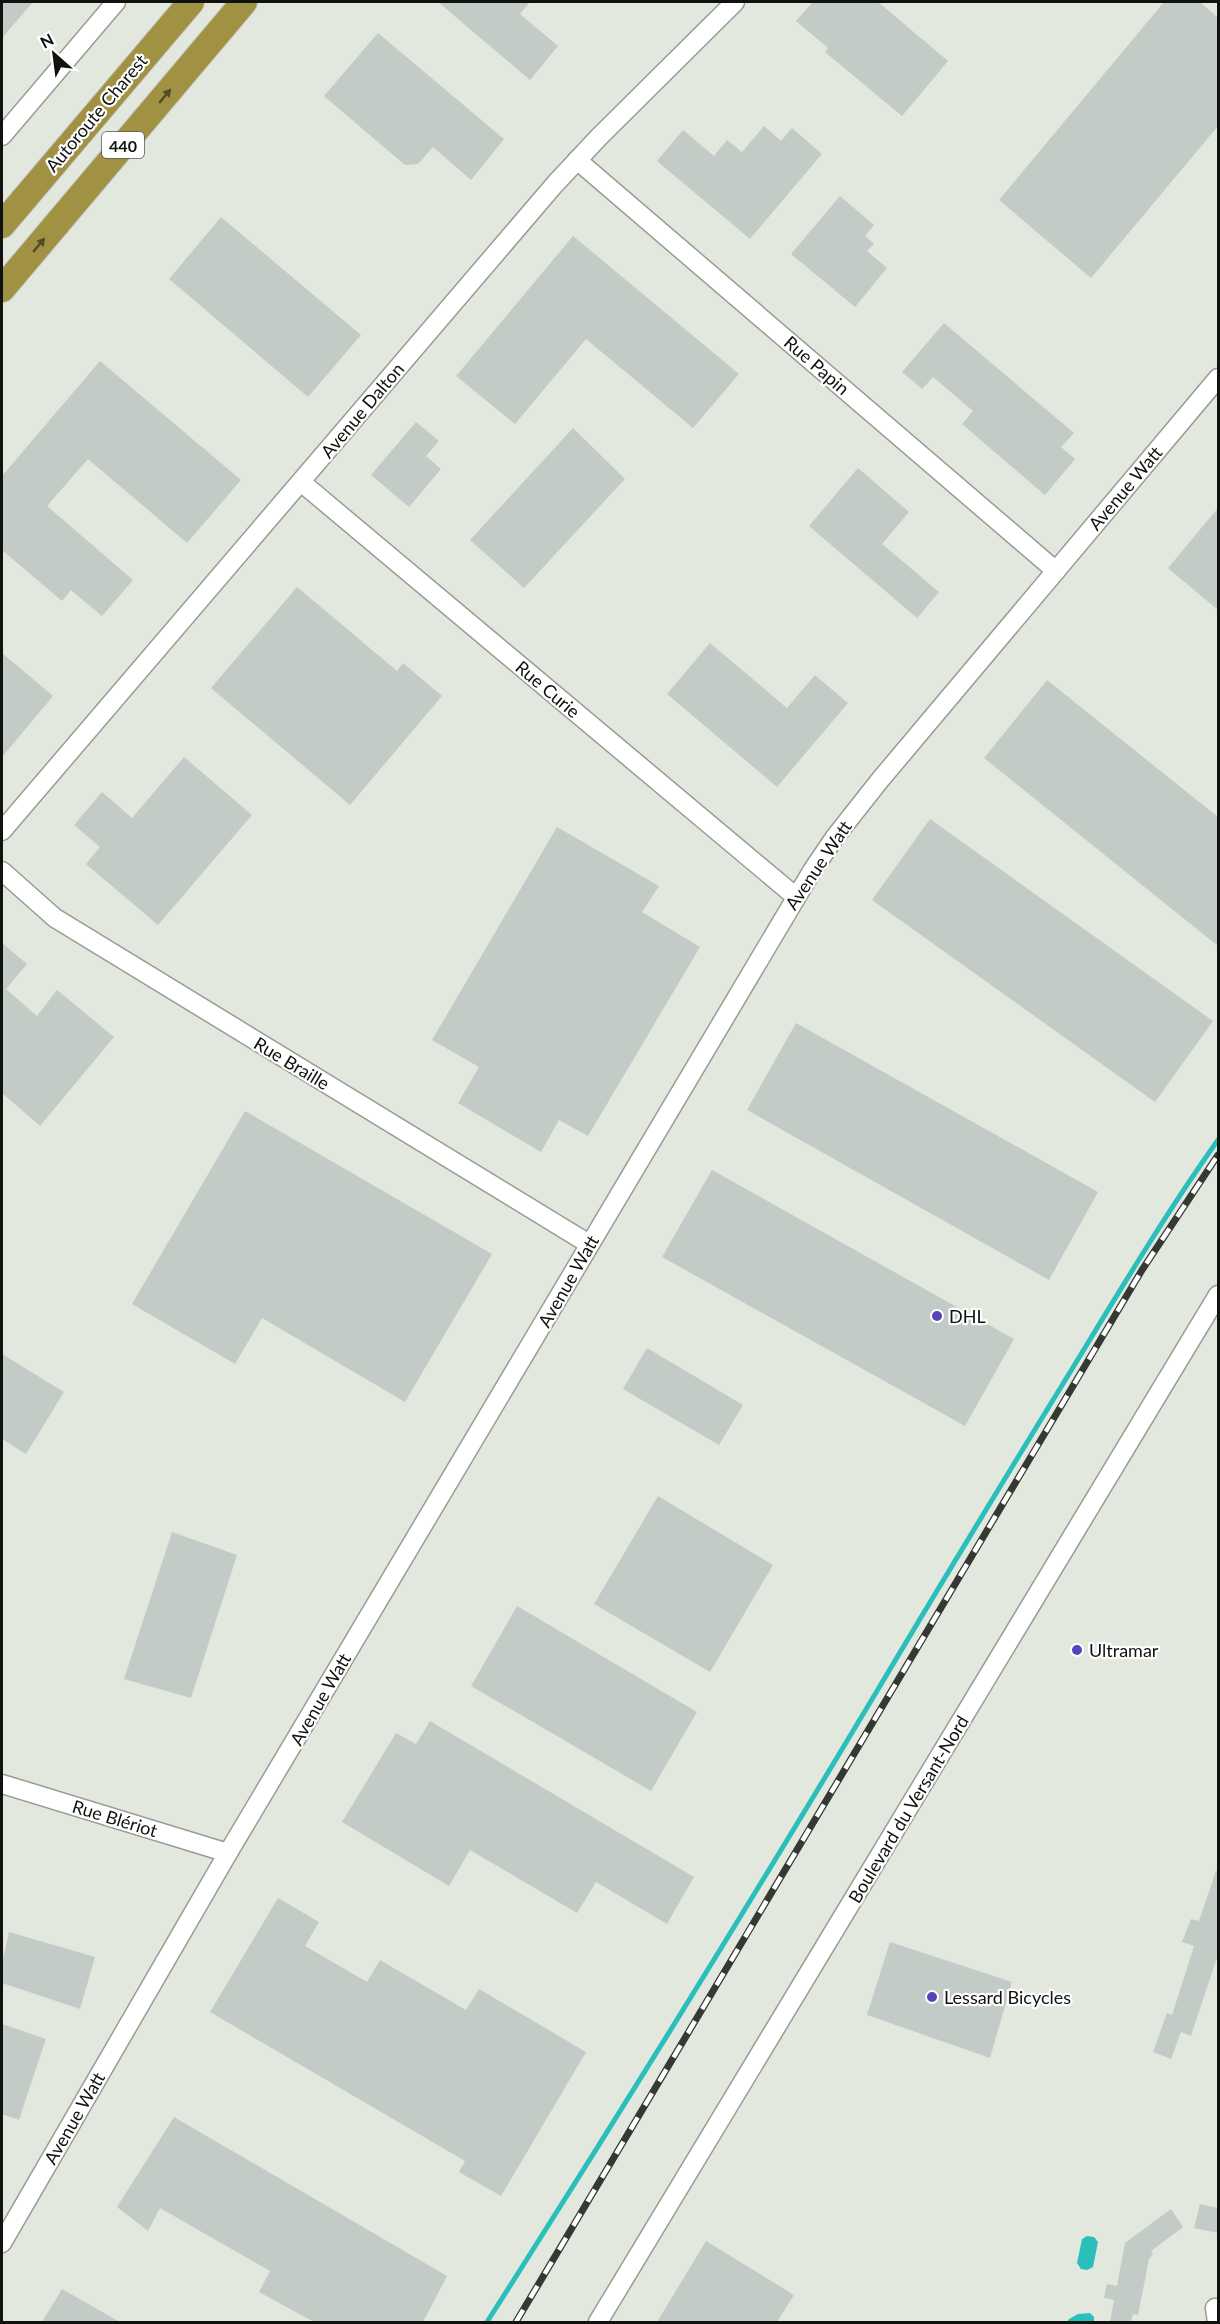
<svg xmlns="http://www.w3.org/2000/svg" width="1220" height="2324" font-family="Lato,sans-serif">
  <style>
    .water { fill: #2bbfbb }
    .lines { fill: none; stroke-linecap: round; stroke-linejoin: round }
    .stream { stroke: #2bbfbb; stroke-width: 5 }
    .building { fill: #c2cbc6 }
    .minor-casing { stroke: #989c94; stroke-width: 21 }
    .highway-casing { stroke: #c6c6c5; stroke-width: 28 }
    .minor { stroke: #fff; stroke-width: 18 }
    .highway { stroke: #a19243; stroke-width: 26 }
    .rail-casing { stroke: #363834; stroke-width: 7 }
    .rail { stroke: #fff; stroke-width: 4.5; stroke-dasharray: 14; stroke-linecap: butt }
    .oneway { fill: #514c26 }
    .poi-dot { fill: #5744bc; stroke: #fff; stroke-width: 2 }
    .labels { text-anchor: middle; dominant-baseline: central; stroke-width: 4.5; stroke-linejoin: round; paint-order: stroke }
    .shield { fill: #fff; stroke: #585957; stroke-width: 1.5 }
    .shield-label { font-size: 16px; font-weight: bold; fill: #10120f }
    .street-label { font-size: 18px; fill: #10120f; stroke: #fff }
    .poi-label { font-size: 18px; fill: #10120f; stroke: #fff; text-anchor: start }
  </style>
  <rect width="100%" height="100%" fill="#e3e8df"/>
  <g class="water">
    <polygon points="1087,2236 1094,2237 1098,2242 1093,2267 1087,2270 1081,2269 1077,2263 1082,2239"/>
    <polygon points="1090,2313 1094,2317 1094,2322 1067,2322 1069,2319 1078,2314"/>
  </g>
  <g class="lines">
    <path class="stream" d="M 487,2322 C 621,2112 752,1900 880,1686 C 943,1580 1007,1475 1072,1369 C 1119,1292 1166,1213 1218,1140"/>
  </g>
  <g class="building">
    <polygon points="2,2 33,2 2,38"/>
    <polygon points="438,2 530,2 520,14 558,46 530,80"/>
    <polygon points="813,2 878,2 948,61 902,116 825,52 828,48 796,21"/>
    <polygon points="1164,2 1200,2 1218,18 1218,126 1091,278 999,200"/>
    <polygon points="378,33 504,139 471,180 433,147 418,164 405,165 324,96"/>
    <polygon points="764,126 781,141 792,128 822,154 750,239 657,161 683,130 714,156 727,140 742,152"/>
    <polygon points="840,196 874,225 865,236 874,244 867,251 887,268 855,307 791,254"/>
    <polygon points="221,217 361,335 308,397 169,279"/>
    <polygon points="573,236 739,374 693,428 586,339 515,424 456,376"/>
    <polygon points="944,323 1074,433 1061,447 1075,459 1045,495 962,424 973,411 933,377 922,389 902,372"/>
    <polygon points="100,361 241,480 187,543 88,459 47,506 133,580 102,616 71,590 62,601 2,550 2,476"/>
    <polygon points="416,422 439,441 426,456 441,469 409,507 371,475"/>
    <polygon points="573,428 625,479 524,588 470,540"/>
    <polygon points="858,468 909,512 882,544 939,592 917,618 809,526"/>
    <polygon points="1218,508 1218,610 1168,568"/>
    <polygon points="297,587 397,671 403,663 442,696 350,805 211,688"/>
    <polygon points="710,643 787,708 815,675 848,703 777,787 667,694"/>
    <polygon points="2,653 53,696 2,757"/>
    <polygon points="1047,680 1218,817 1218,946 984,758"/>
    <polygon points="184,757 252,815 158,925 86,864 100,847 74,825 102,792 132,818"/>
    <polygon points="930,819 1213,1021 1155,1102 872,900"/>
    <polygon points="557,827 659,886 642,912 700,947 588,1136 559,1120 541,1152 458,1103 479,1067 432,1040"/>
    <polygon points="2,943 27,964 6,989 37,1016 57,990 114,1037 40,1126 2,1093"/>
    <polygon points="796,1023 1098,1192 1049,1280 747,1110"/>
    <polygon points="245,1111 492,1254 405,1402 262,1318 235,1364 132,1304"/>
    <polygon points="712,1170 1014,1339 965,1426 662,1257"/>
    <polygon points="647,1348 743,1405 719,1445 623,1389"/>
    <polygon points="2,1354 64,1392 26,1454 2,1439"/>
    <polygon points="658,1496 773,1565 710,1672 594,1604"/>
    <polygon points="172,1532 237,1555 191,1698 124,1679"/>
    <polygon points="517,1606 697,1712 651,1791 471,1686"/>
    <polygon points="430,1721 694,1877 667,1924 596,1882 577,1913 470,1850 449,1886 342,1822 396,1733 416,1744"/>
    <polygon points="1216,1871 1218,1871 1218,1955 1191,2036 1181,2032 1171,2059 1153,2052 1167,2013 1172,2015 1194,1946 1182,1942 1191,1919 1199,1921"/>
    <polygon points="278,1898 319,1922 305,1946 367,1982 380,1960 466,2010 479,1989 586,2052 501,2196 459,2172 465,2161 210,2012"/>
    <polygon points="9,1932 95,1957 80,2009 2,1983 2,1963"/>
    <polygon points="890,1942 1012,1982 990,2058 867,2015"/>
    <polygon points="2,2024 46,2039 19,2120 2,2114"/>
    <polygon points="174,2117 447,2276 423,2322 314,2322 259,2292 270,2271 160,2208 148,2231 117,2207"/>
    <polygon points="1200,2204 1218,2208 1218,2233 1194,2228"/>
    <polygon points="1171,2209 1183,2227 1151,2251 1153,2254 1149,2259 1138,2315 1133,2314 1131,2322 1110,2322 1114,2300 1104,2298 1107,2284 1117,2286 1125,2243"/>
    <polygon points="706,2241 794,2295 777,2322 657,2322"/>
    <polygon points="62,2289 120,2322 42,2322"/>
  </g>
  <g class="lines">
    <g class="minor-casing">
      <g id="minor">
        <polyline points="2,136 116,2"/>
        <polyline points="577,160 1056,571"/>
        <polyline points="301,482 796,897"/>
        <polyline points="2,831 555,184 599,137 735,2"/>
        <polyline points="2,871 55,918 589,1244"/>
        <polyline points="2,1784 228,1853"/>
        <polyline points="2,2243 228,1853 812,871 835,837 880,780 1218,378"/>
        <polyline points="1215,2308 1217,2322"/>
        <polyline points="598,2322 1218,1295"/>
      </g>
    </g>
    <g class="highway-casing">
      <g id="highway">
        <polyline points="2,225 191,2"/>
        <polyline points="2,289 244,2"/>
      </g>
    </g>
    <use href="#minor" class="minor"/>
    <use href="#highway" class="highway"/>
    <g class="rail-casing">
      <polyline id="rail" points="516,2322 1142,1270 1218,1155"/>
    </g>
    <use href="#rail" class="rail"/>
  </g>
  <defs><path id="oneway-solid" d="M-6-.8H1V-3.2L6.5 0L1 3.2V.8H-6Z" transform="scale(1.5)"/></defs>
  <g class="oneway">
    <use href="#oneway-solid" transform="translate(165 96) rotate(-50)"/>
    <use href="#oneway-solid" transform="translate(39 245) rotate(-50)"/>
  </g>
  <g class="poi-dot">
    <circle cx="937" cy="1316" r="6"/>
    <circle cx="1077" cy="1650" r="6"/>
    <circle cx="932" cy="1997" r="6"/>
  </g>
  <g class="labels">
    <rect class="shield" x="102" y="132" width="42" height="26" rx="4.5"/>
    <g class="shield-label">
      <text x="123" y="145">440</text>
    </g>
    <g class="street-label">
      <text transform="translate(96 113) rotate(-50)">Autoroute Charest</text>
      <text transform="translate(817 365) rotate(41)">Rue Papin</text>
      <text transform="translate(362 410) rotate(-50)">Avenue Dalton</text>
      <text transform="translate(1125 488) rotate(-50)">Avenue Watt</text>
      <text transform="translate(548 689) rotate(40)">Rue Curie</text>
      <text transform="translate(818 865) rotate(-56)">Avenue Watt</text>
      <text transform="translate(292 1063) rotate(31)">Rue Braille</text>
      <text transform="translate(568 1281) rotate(-60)">Avenue Watt</text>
      <text transform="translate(320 1699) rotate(-60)">Avenue Watt</text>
      <text transform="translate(908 1809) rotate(-59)">Boulevard du Versant-Nord</text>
      <text transform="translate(115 1818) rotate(17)">Rue Blériot</text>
      <text transform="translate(74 2118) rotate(-60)">Avenue Watt</text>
    </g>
    <g class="poi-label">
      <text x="949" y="1316">DHL</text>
      <text x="1089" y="1650">Ultramar</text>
      <text x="944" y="1997">Lessard Bicycles</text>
    </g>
  </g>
  <rect width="1220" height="2324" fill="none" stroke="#10120f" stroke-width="6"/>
  <g transform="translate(54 54) rotate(332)" stroke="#ffffff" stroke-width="4.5" paint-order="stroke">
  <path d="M0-4.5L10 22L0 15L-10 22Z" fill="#10120f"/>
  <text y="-9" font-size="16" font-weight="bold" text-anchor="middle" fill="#10120f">N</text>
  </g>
</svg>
